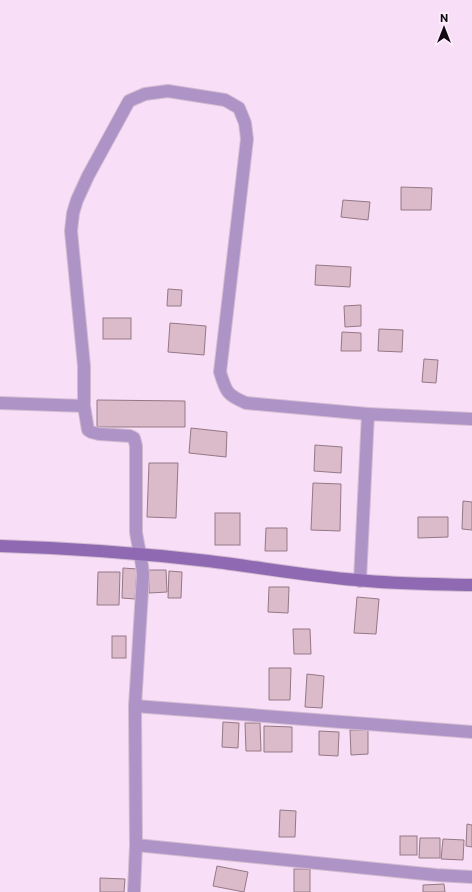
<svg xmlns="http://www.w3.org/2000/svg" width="472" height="892" font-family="Commissioner,sans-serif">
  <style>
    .building { fill: #dbbbca; stroke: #957886 }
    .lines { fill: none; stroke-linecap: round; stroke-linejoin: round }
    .street-casing { stroke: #d3bcd2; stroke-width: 14 }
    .secondary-casing { stroke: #d3bcd2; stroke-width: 14 }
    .street { stroke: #ad93c6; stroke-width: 12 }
    .secondary { stroke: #9069b3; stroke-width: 12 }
  </style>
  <rect width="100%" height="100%" fill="#f8def6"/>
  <g class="building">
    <polygon points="401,187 432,188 431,210 401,210"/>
    <polygon points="343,200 370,202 368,220 341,217"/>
    <polygon points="316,265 351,267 350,287 315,285"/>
    <polygon points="168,289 182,290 181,306 167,306"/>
    <polygon points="361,305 361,326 345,327 344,306"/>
    <rect x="103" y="318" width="28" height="21"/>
    <polygon points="170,323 206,326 204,355 168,352"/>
    <polygon points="379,329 403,330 402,352 378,351"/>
    <polygon points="342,332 361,333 361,351 341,351"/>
    <polygon points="424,359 438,360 436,383 422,382"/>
    <polygon points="97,400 185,401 185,427 97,427"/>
    <polygon points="191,428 227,432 226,457 189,453"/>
    <polygon points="315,445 342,447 341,473 314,471"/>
    <polygon points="149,463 178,463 176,518 147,517"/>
    <polygon points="313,483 341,484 340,531 311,530"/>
    <polygon points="463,501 472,502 472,530 462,529"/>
    <rect x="215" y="513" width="25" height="32"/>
    <polygon points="418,517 448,517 448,537 418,538"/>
    <polygon points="266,528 287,528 287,551 265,551"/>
    <polygon points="123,568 137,569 135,599 122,598"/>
    <polygon points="149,570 166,570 167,592 149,593"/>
    <polygon points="169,571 182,572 181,598 168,598"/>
    <polygon points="98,572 120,572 119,605 97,605"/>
    <polygon points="269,587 289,587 288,613 268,612"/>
    <polygon points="357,597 379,599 376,634 354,633"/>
    <polygon points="293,629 310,629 311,654 294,654"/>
    <rect x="112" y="636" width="14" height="22"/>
    <polygon points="269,668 291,668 290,700 269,700"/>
    <polygon points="307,674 324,676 322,708 305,707"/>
    <polygon points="223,722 239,723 238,748 222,747"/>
    <polygon points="245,723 260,723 261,751 246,751"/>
    <polygon points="264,726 292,727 292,752 264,752"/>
    <polygon points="350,730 368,730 368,754 351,755"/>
    <polygon points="319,731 339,732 338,756 319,755"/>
    <polygon points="280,810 296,811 295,837 279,837"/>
    <polygon points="467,824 472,825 472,847 466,846"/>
    <rect x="400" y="836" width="17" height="19"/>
    <polygon points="420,838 440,838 440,858 419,858"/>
    <polygon points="443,839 464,840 463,860 441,859"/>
    <polygon points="217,866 248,872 244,892 213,886"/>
    <rect x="294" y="869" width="16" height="23"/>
    <polygon points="100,878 125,879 124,892 100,892"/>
    <polygon points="444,884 445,892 423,892 423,885"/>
  </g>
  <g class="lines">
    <g class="street-casing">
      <g id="street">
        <polyline points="0,403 84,406"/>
        <path d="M 368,414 L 246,403 C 227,395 226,392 220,372 L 247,139 L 245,123 L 239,108 L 225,100 L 168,91 L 145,94 L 129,101 L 88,176 L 77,200 L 73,213 L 71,231 L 84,366 L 84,406 L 88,430 L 91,432 L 99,434 L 130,436 L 134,438 L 136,446 L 136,532 C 138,546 142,560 143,575 L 135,706 L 136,845 L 436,875 L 472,877"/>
        <polyline points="360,581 368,414 472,419"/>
        <polyline points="135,706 472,732"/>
        <polyline points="134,892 136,845"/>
      </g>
    </g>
    <g class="secondary-casing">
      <path id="secondary" d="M 0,546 C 69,548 139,553 208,561 C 258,567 307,576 357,580 C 395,584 434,584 472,585"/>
    </g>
    <use href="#street" class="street"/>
    <use href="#secondary" class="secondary"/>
  </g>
  <g transform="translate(444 28)" stroke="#ffeffe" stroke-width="3" paint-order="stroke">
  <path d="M0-3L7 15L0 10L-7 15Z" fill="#130b13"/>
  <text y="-6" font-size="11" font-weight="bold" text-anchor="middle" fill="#130b13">N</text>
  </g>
</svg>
